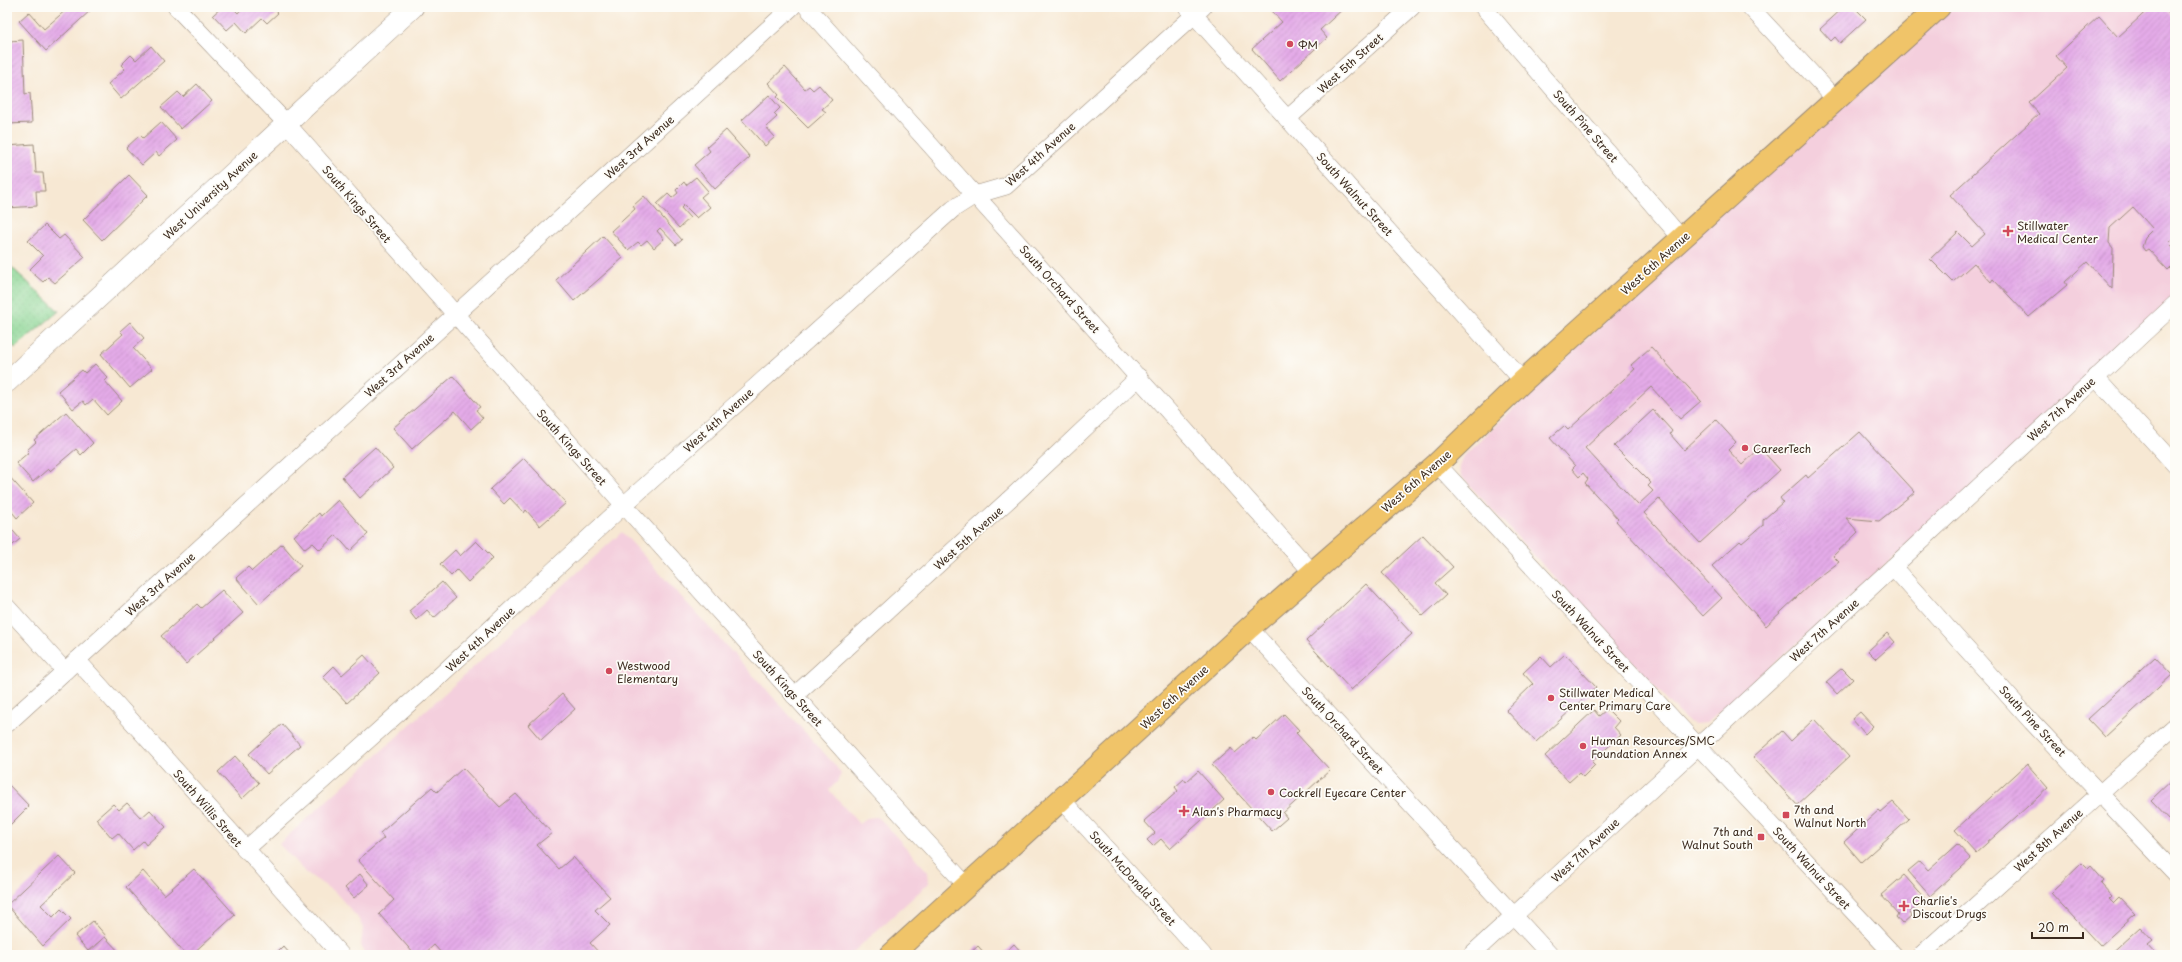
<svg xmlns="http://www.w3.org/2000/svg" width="2182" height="962" font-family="'Playpen Sans',sans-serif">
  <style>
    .built { fill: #f4cfdd }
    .grass { fill: url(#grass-dots); stroke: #627f58 }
    .building { fill: url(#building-hatch) }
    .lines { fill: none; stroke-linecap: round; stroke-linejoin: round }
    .minor-casing { stroke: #998978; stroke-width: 18 }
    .tertiary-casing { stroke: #998978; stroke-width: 22 }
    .trunk-casing { stroke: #998978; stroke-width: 24 }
    .minor { stroke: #fff; stroke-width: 17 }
    .tertiary { stroke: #fff; stroke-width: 21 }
    .trunk { stroke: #f0c469; stroke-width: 22 }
    .poi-dot { fill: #d1495b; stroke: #fdfcf7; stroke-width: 1.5 }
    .labels { text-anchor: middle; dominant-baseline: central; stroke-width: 3.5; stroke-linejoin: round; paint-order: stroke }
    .poi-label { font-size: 11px; fill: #3b2a1e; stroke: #fdfcf7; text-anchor: start }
    .street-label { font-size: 11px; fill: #3b2a1e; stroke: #fdfcf7 }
  </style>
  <defs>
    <pattern id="grass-dots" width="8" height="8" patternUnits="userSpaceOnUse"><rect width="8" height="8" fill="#88d492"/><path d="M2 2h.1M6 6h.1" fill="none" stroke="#76b67d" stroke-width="1.8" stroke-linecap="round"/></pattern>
    <pattern id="building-hatch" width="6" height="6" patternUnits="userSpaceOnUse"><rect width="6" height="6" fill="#e4abe8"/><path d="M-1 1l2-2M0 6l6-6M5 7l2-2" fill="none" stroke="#c493c7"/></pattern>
  </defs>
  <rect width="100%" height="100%" fill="#fdfcf7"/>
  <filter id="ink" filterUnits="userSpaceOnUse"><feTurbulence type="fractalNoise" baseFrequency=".025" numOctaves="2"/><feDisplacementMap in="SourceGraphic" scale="8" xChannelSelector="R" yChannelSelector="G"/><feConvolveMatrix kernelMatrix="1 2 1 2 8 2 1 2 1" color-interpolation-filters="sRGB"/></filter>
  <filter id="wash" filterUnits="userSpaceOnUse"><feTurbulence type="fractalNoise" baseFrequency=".012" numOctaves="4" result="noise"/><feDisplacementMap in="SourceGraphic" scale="16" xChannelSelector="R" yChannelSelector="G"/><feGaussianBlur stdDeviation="0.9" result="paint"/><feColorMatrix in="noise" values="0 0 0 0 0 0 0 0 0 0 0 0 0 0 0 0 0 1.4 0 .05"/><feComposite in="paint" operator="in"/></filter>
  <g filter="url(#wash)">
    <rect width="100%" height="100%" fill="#f7e8d3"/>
    <g class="built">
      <polygon points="1940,7 2175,7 2175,304 2029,438 1707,723 1693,724 1685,719 1461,476 1459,466 1462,458 1776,157"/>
      <polygon points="622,532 835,765 841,774 837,782 829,790 859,824 867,818 876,817 882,821 928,872 929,883 850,955 365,955 361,945 363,928 358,918 336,893 305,872 279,844"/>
    </g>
    <polygon class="grass" points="7,263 59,311 15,348 7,339"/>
    <g id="blocks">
      <g class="building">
        <polygon points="65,7 89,7 91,10 46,51 19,21 29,12 44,29 67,9"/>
        <polygon points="222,7 232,7 238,13 243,7 275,7 273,8 278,13 267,23 262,18 246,33 236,22 227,30 213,15"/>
        <polygon points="1276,7 1345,7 1320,30 1327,38 1280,81 1252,49 1282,22 1272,11"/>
        <polygon points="1844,7 1854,7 1866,19 1840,43 1835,37 1831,41 1820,29"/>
        <polygon points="2151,7 2163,7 2175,20 2175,237 2169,243 2175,249 2175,263 2168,270 2148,249 2145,251 2142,247 2145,237 2153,229 2133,207 2110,228 2109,243 2113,248 2112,289 2087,262 2065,282 2067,285 2029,317 1993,279 1991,282 1974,263 1953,282 1930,259 1958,232 1972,246 1985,234 1950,195 2039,114 2029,103 2067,68 2056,56 2099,16 2118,37"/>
        <polygon points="23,40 25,94 30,93 32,123 7,124 9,41"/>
        <polygon points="151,46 164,61 121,99 108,84 125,69 121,65 131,55 136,60"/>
        <polygon points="785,67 805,89 809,86 813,90 819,85 832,100 822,109 826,112 808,128 777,97 779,95 768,83"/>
        <polygon points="197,84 212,101 181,129 161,107 178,92 183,97"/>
        <polygon points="769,95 780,108 774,114 777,117 766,127 775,137 765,146 742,120"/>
        <polygon points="161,122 177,140 159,156 156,152 142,165 126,148 140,135 143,138"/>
        <polygon points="726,130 750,157 715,189 694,165 710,151 707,147"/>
        <polygon points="34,144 36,173 43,173 45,191 36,191 37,206 7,208 7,146"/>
        <polygon points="129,175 148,195 102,240 83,220"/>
        <polygon points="696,177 708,191 701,197 710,207 697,218 684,205 681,208 690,218 679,228 657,204 668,194 672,198 678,193 676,190 684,182 686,185"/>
        <polygon points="644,196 682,240 676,245 660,228 657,231 664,239 654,248 647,240 641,245 638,242 628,250 611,231 635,209 633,206"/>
        <polygon points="45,225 59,239 64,235 85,257 55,283 48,277 43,282 29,270 43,256 28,241"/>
        <polygon points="603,236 623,258 574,301 556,280"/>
        <polygon points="130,322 144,338 133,348 152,369 130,388 101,354 123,334 120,331"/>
        <polygon points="1651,347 1701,401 1680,419 1651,387 1585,448 1638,505 1653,491 1648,486 1651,483 1614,446 1653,410 1672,431 1670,434 1684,450 1716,420 1736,442 1728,450 1742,465 1760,448 1780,470 1700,543 1659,499 1644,513 1722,598 1703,616 1616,521 1618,519 1585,483 1588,479 1583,473 1579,477 1572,469 1575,466 1550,438 1564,426 1568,430 1635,369 1631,365"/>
        <polygon points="95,364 108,378 105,381 122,401 107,415 93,399 86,405 83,401 73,409 58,391 82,370 85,373"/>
        <polygon points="453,376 480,407 476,410 483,418 471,429 455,411 412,449 393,428"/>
        <polygon points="66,412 93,443 81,455 76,449 50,471 48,469 33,482 16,463 29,452 27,450 36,442 34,440"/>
        <polygon points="1860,432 1915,492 1879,521 1846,518 1858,532 1833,556 1839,562 1814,581 1766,626 1712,566 1740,541 1742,543 1763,525 1763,520 1783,502 1780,498 1806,475 1808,478"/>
        <polygon points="375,447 393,468 360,498 342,477"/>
        <polygon points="524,458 566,503 540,526 526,510 524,513 510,498 504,504 490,489"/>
        <polygon points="7,474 33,503 17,518 7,506"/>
        <polygon points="338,500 368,534 350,551 336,535 320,550 313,543 305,549 294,536 319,513 321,516"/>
        <polygon points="7,524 20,539 7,550"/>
        <polygon points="1423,535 1453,567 1435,583 1446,595 1423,616 1382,573"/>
        <polygon points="476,541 493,558 468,582 457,570 451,576 440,564 455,550 460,556"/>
        <polygon points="282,544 301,566 259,604 236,578 248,567 252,571"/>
        <polygon points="442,582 456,598 434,618 427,610 416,620 409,611"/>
        <polygon points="1366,584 1412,634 1351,690 1306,641"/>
        <polygon points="222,590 243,613 186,664 161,636 197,604 201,608"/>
        <polygon points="1887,633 1895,642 1876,659 1868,651"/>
        <polygon points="1565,654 1596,687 1536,742 1506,710 1533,684 1523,673 1541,656 1551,667"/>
        <polygon points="364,655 380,673 347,703 323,677 334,666 342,675"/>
        <polygon points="2155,657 2172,675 2105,737 2088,719"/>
        <polygon points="1842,668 1853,679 1837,694 1826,682"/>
        <polygon points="562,694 575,709 541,740 528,725"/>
        <polygon points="1607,709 1619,721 1614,727 1621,735 1592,762 1595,765 1583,777 1579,773 1569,782 1545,756 1594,710 1599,716"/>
        <polygon points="1860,712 1873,726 1865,734 1852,719"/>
        <polygon points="1284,714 1299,730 1296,733 1330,770 1283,813 1287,818 1272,831 1212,765 1231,748 1235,753 1253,737 1256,740"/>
        <polygon points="1814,719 1849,757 1797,805 1753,757 1782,731 1791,741"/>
        <polygon points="282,724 300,745 267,774 249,754"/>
        <polygon points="235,756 259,783 242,799 218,772"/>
        <polygon points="2027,764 2048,788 1976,853 1955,830"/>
        <polygon points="463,768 500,807 516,794 552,833 537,845 559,869 573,857 610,897 595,910 610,925 590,943 601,955 443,955 434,945 423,955 415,955 379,914 394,900 358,860 384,838 380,833 432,787 437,792"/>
        <polygon points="1198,771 1224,800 1170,849 1161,839 1153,846 1147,840 1155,833 1144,821 1178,791 1175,787 1184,779 1186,782"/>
        <polygon points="2175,777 2175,817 2171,821 2151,800"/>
        <polygon points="7,783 29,806 7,828"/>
        <polygon points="1893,802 1909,819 1861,862 1844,842 1879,810 1881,812"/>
        <polygon points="127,803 141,818 150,810 166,827 146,845 143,841 133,850 118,833 112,838 96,819 113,804 119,810"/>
        <polygon points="1957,844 1971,859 1930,896 1908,871 1920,861 1928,870"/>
        <polygon points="59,856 75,873 41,905 53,917 61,909 71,919 43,946 7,905"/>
        <polygon points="2082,863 2088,869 2091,866 2104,881 2101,884 2112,896 2109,899 2113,903 2119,897 2135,914 2100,946 2051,893"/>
        <polygon points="194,869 235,915 191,955 186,955 126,887 143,871 164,895"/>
        <polygon points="360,874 369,885 354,898 345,888"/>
        <polygon points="1904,875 1925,899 1909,913 1911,916 1902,924 1896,917 1898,914 1881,895"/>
        <polygon points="93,921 106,936 88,951 75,936"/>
        <polygon points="2140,927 2153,941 2148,945 2157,955 2109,955"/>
        <polygon points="105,937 122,955 86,955"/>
        <polygon points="1014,944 1024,955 1002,955"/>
        <polygon points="283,946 291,955 274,955"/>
        <polygon points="978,946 986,955 968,955"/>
      </g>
    </g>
  </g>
  <g filter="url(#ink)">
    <use href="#blocks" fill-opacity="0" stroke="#998978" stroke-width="1"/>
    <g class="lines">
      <g class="minor-casing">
        <g id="minor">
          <polyline points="176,7 287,124 624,505 868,778 967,886"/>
          <polyline points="807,7 1312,572"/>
          <polyline points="1187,7 1523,381"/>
          <polyline points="1483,7 1682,239"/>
          <polyline points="1750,7 1836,100"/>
          <polyline points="1287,119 1412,7"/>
          <polyline points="2095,377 2175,465"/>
          <polyline points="1437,464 1697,745 1894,955"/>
          <polyline points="1893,567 2032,722 2175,873"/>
          <polyline points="7,607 65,671"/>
          <polyline points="1249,628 1550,955"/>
          <polyline points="77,660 341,955"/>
          <polyline points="794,696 1014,495 1139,377"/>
          <polyline points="7,724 792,7"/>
          <polyline points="1062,800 1203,955"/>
          <polyline points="245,850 432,683 624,505 953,209 975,195 1006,186 1203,7"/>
          <polyline points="1471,955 1893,567 2175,304"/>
          <polyline points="1921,955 2175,726"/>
        </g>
      </g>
      <g class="tertiary-casing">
        <polyline id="tertiary" points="7,382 413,7"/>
      </g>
      <g class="trunk-casing">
        <polyline id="trunk" points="891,955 1249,628 1437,464 1523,381 1939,7"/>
      </g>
      <use href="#minor" class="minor"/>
      <use href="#tertiary" class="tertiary"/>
      <use href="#trunk" class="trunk"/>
    </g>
  </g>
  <g class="poi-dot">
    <circle cx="1290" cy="44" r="4"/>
    <path d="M2006 225h4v4h4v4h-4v4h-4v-4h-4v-4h4z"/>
    <circle cx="1745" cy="448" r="4"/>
    <circle cx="609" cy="671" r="4"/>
    <circle cx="1551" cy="698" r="4"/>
    <circle cx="1583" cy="746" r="4"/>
    <circle cx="1271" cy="792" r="4"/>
    <path d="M1182 805h4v4h4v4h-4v4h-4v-4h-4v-4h4z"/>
    <rect x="1782" y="811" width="8" height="8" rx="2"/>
    <rect x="1757" y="833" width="8" height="8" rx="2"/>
    <path d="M1902 900h4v4h4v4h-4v4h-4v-4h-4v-4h4z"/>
  </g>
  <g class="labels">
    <g class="poi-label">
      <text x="1298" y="44">ΦΜ</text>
      <text x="2017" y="225">Stillwater<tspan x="2017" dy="13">Medical Center</tspan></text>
      <text x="1753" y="448">CareerTech</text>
      <text x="617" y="665">Westwood<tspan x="617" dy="13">Elementary</tspan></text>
      <text x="1559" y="692">Stillwater Medical<tspan x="1559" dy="13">Center Primary Care</tspan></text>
      <text x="1591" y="740">Human Resources/SMC<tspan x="1591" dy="13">Foundation Annex</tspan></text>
      <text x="1279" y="792">Cockrell Eyecare Center</text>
      <text x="1794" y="809">7th and<tspan x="1794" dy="13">Walnut North</tspan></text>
      <text x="1192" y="811">Alan's Pharmacy</text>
      <text x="1753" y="831" text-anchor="end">7th and<tspan x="1753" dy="13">Walnut South</tspan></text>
      <text x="1912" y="900">Charlie's<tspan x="1912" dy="13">Discout Drugs</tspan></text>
    </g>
    <g class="street-label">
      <text transform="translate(1350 63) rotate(-42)">West 5th Street</text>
      <text transform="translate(1586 126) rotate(49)">South Pine Street</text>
      <text transform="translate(639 147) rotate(-42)">West 3rd Avenue</text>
      <text transform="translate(1040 154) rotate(-42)">West 4th Avenue</text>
      <text transform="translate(1355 194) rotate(48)">South Walnut Street</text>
      <text transform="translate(210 195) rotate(-43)">West University Avenue</text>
      <text transform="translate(357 204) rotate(49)">South Kings Street</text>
      <text transform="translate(1655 263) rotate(-42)">West 6th Avenue</text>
      <text transform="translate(1060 289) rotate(48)">South Orchard Street</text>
      <text transform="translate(399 365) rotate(-42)">West 3rd Avenue</text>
      <text transform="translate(2061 409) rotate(-43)">West 7th Avenue</text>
      <text transform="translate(718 420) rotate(-42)">West 4th Avenue</text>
      <text transform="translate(572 447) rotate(48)">South Kings Street</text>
      <text transform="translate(1416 481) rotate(-41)">West 6th Avenue</text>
      <text transform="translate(968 538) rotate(-42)">West 5th Avenue</text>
      <text transform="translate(160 584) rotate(-42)">West 3rd Avenue</text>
      <text transform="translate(1824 630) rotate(-42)">West 7th Avenue</text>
      <text transform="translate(1591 631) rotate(47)">South Walnut Street</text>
      <text transform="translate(480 639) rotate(-43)">West 4th Avenue</text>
      <text transform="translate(788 688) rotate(48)">South Kings Street</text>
      <text transform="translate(1174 697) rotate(-43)">West 6th Avenue</text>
      <text transform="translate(2033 721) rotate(47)">South Pine Street</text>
      <text transform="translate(1343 730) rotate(47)">South Orchard Street</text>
      <text transform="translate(208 808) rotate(49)">South Willis Street</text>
      <text transform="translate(2048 840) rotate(-42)">West 8th Avenue</text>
      <text transform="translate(1585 850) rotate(-43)">West 7th Avenue</text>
      <text transform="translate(1812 868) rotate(47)">South Walnut Street</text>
      <text transform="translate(1133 878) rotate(48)">South McDonald Street</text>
    </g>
  </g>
  <rect width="2182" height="962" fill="none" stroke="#fdfcf7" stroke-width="24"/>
  <path d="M2032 932v6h51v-6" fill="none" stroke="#3b2a1e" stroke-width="2"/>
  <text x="2038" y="932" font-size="12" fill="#3b2a1e" stroke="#fdfcf7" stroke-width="3" paint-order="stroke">20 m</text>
</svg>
